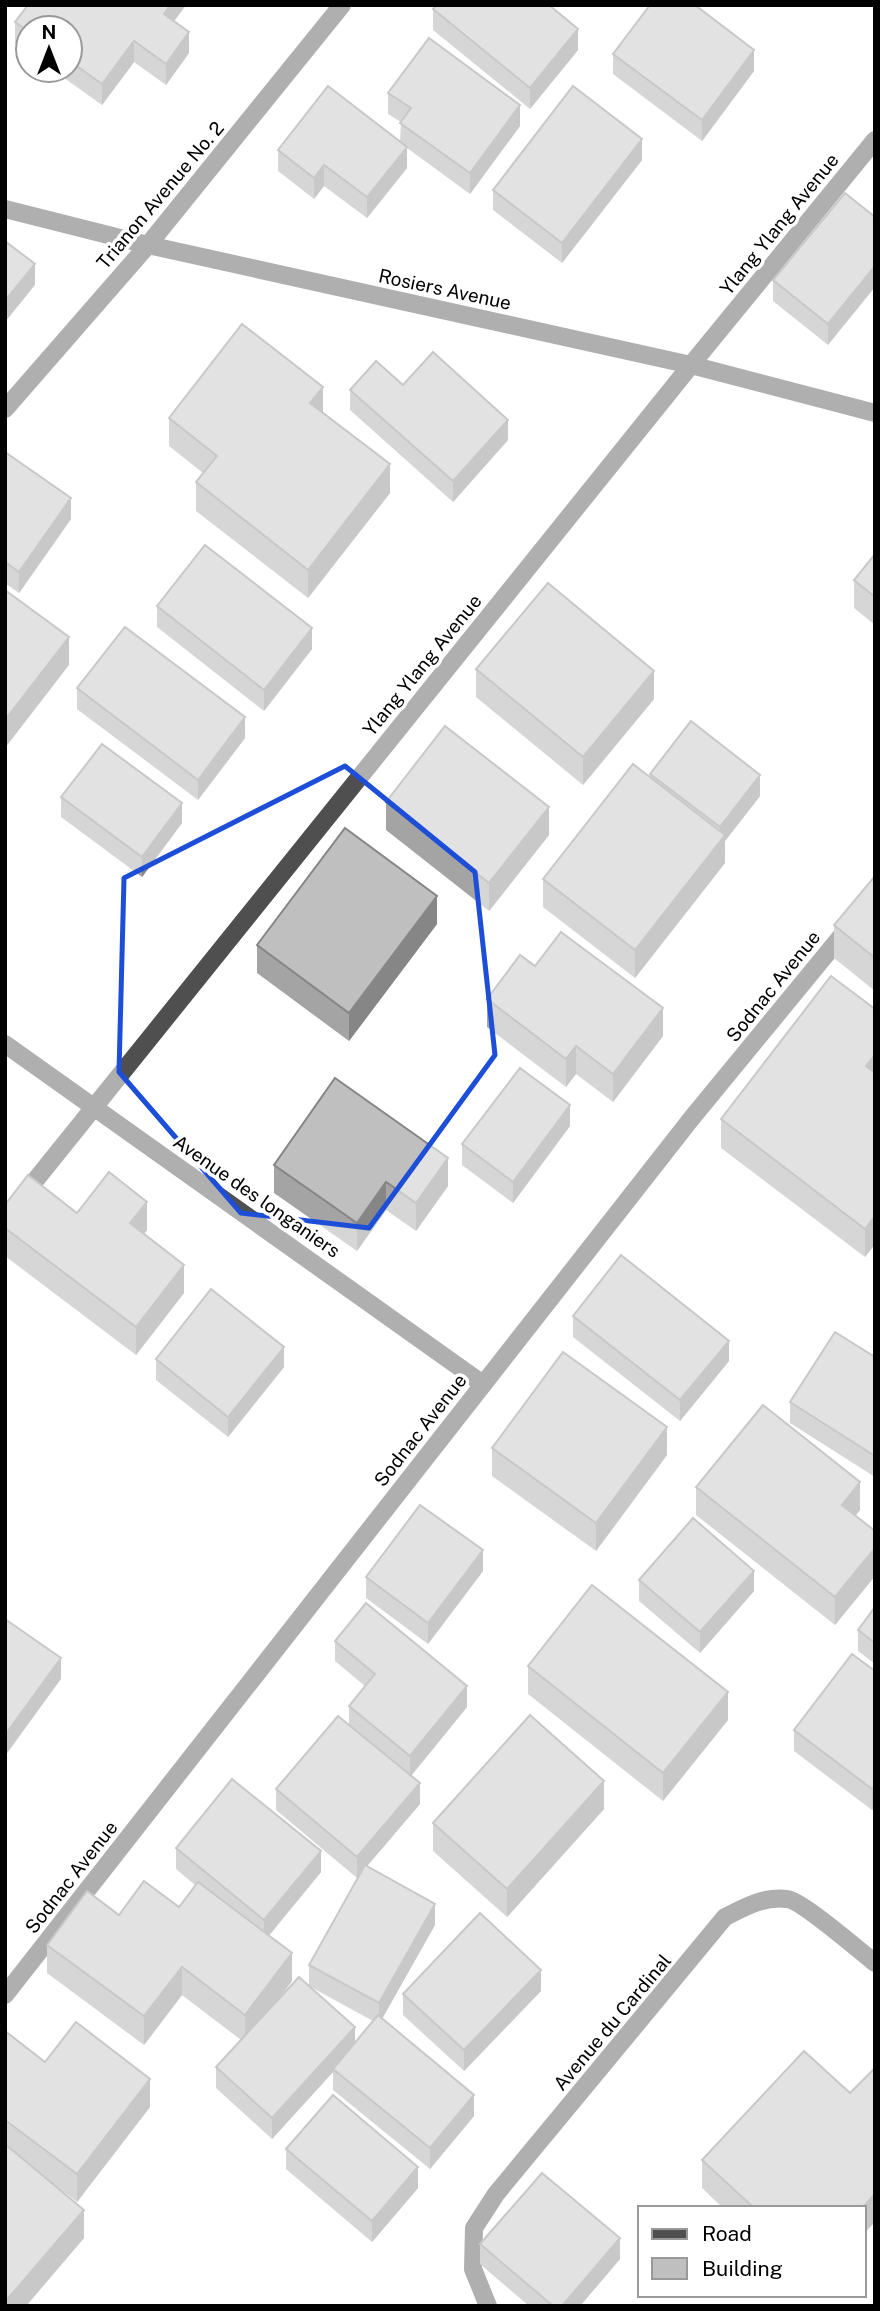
<svg xmlns="http://www.w3.org/2000/svg" width="880" height="2311" font-family="'Public Sans',sans-serif">
  <style>
    .lines { fill: none; stroke-linecap: round; stroke-linejoin: round }
    .minor { stroke: #4f4f4f; stroke-width: 18 }
    .wall { fill: #a4a4a4 }
    .shaded-wall { fill: #868686 }
    .building { fill: #bfbfbf; stroke: #868686; stroke-width: 2 }
    .marked { fill: none; stroke: #1d4ed8; stroke-width: 5; stroke-linejoin: round }
    .labels { text-anchor: middle; dominant-baseline: central; stroke-width: 7; stroke-linejoin: round; paint-order: stroke }
    .street-label { font-size: 19px; fill: #000; stroke: #fff }
  </style>
  <rect width="100%" height="100%" fill="#fff"/>
  <g class="lines">
    <g class="minor">
      <polyline points="5,209 148,245 691,365 875,413"/>
      <polyline points="5,409 148,245 342,5"/>
      <polyline points="5,1044 483,1384"/>
      <polyline points="5,1218 691,365 875,140"/>
      <polyline points="5,1995 691,1119 875,895"/>
      <path d="M 488,2306 L 473,2269 L 474,2228 L 496,2194 L 725,1917 C 745,1907 764,1896 787,1899 C 801,1900 860,1951 875,1963"/>
    </g>
  </g>
  <g class="wall">
    <polygon points="28,5 186,5 174,21 189,53 166,85 134,62 102,105 53,70 70,70 70,28 28,28 28,52 15,43 15,22"/>
    <polygon points="433,9 578,50 530,109 433,30"/>
    <polygon points="613,54 754,71 702,141 613,74"/>
    <polygon points="388,93 520,126 470,194 407,148 407,168 367,218 324,186 314,199 278,171 278,150 400,142 401,122 388,114"/>
    <polygon points="642,160 562,263 493,210 493,190"/>
    <polygon points="845,193 828,345 773,301 773,280"/>
    <polygon points="403,385 508,440 453,502 350,410 350,390"/>
    <polygon points="323,413 390,493 308,598 196,511 196,482 203,473 169,446 169,418"/>
    <polygon points="5,452 71,519 19,593 5,583"/>
    <polygon points="875,554 875,625 854,608 854,580"/>
    <polygon points="157,606 312,649 264,711 157,627"/>
    <polygon points="476,669 654,699 583,785 476,697"/>
    <polygon points="77,688 245,738 198,800 77,709"/>
    <polygon points="650,774 760,796 725,841 725,863 635,978 543,907 543,879 650,777"/>
    <polygon points="61,797 182,823 142,877 61,817"/>
    <polygon points="386,802 549,835 489,911 386,830"/>
    <polygon points="875,876 875,991 834,958 834,925"/>
    <polygon points="437,924 349,1041 257,973 257,945"/>
    <polygon points="535,966 663,1036 613,1102 576,1074 566,1087 487,1027 487,999"/>
    <polygon points="875,1009 875,1244 865,1257 721,1148 721,1119"/>
    <polygon points="570,1126 513,1203 462,1165 462,1144"/>
    <polygon points="274,1165 448,1186 416,1231 386,1210 357,1251 274,1193"/>
    <polygon points="5,1205 77,1213 147,1230 144,1234 184,1293 136,1355 5,1256"/>
    <polygon points="573,1316 729,1361 680,1421 573,1337"/>
    <polygon points="875,1357 875,1477 790,1423 790,1402"/>
    <polygon points="156,1359 284,1367 228,1437 156,1380"/>
    <polygon points="492,1448 667,1455 596,1551 492,1476"/>
    <polygon points="696,1487 860,1510 855,1516 875,1531 875,1576 835,1625 696,1515"/>
    <polygon points="483,1571 428,1644 366,1598 366,1577"/>
    <polygon points="639,1580 754,1591 700,1653 639,1601"/>
    <polygon points="875,1607 875,1664 858,1651 858,1630"/>
    <polygon points="335,1641 467,1707 411,1776 420,1804 367,1866 435,1925 382,2019 474,2116 430,2169 333,2090 333,2072 272,2139 216,2088 216,2067 241,2040 182,1995 144,2045 47,1973 47,1945 119,1915 179,1907 195,1885 176,1869 176,1848 321,1872 269,1936 292,1981 280,1997 355,2043 373,2021 309,1986 309,1965 357,1878 276,1810 276,1789 349,1725 349,1706 365,1686 335,1661"/>
    <polygon points="528,1666 728,1720 663,1801 528,1694"/>
    <polygon points="875,1671 875,1807 872,1810 794,1751 794,1730"/>
    <polygon points="604,1809 507,1917 433,1851 433,1823"/>
    <polygon points="541,1991 464,2071 403,2015 403,1994"/>
    <polygon points="5,2031 45,2062 150,2107 77,2202 56,2186 84,2238 26,2306 5,2306"/>
    <polygon points="875,2068 875,2222 864,2233 864,2208 723,2208 702,2188 702,2160 850,2093"/>
    <polygon points="286,2149 418,2188 372,2242 286,2169"/>
    <polygon points="480,2244 620,2259 580,2306 529,2306 480,2264"/>
  </g>
  <g class="shaded-wall">
    <polygon points="170,5 186,5 164,35 164,14"/>
    <polygon points="578,29 578,50 530,109 530,88"/>
    <polygon points="189,32 189,53 166,85 166,64"/>
    <polygon points="134,41 134,62 102,105 102,84"/>
    <polygon points="754,50 754,71 702,141 702,120"/>
    <polygon points="520,105 520,126 470,194 470,173"/>
    <polygon points="642,139 642,160 562,263 562,243"/>
    <polygon points="407,147 407,168 367,218 367,197"/>
    <polygon points="324,165 324,186 314,199 314,178"/>
    <polygon points="35,264 35,285 5,322 5,301"/>
    <polygon points="875,266 875,287 828,345 828,324"/>
    <polygon points="323,387 323,415 310,403"/>
    <polygon points="508,420 508,440 453,502 453,481"/>
    <polygon points="390,464 390,493 308,598 308,570"/>
    <polygon points="71,498 71,519 19,593 19,572"/>
    <polygon points="312,628 312,649 264,711 264,690"/>
    <polygon points="69,637 69,665 5,748 5,720"/>
    <polygon points="654,671 654,699 583,785 583,757"/>
    <polygon points="245,717 245,738 198,800 198,780"/>
    <polygon points="760,775 760,796 725,841 725,863 635,978 635,950 720,841 720,827"/>
    <polygon points="182,803 182,823 142,877 142,857"/>
    <polygon points="549,807 549,835 489,911 489,883"/>
    <polygon points="437,896 437,924 349,1041 349,1013"/>
    <polygon points="663,1008 663,1036 613,1102 613,1074"/>
    <polygon points="576,1046 576,1074 566,1087 566,1059"/>
    <polygon points="875,1055 875,1083 866,1066"/>
    <polygon points="570,1105 570,1126 513,1203 513,1182"/>
    <polygon points="448,1158 448,1186 416,1231 416,1203"/>
    <polygon points="386,1182 386,1210 357,1251 357,1223"/>
    <polygon points="147,1202 147,1230 130,1251 130,1223"/>
    <polygon points="875,1216 875,1244 865,1257 865,1229"/>
    <polygon points="184,1265 184,1293 136,1355 136,1327"/>
    <polygon points="729,1341 729,1361 680,1421 680,1400"/>
    <polygon points="284,1347 284,1367 228,1437 228,1417"/>
    <polygon points="667,1427 667,1455 596,1551 596,1523"/>
    <polygon points="860,1482 860,1510 842,1533 842,1505"/>
    <polygon points="875,1548 875,1576 835,1625 835,1597"/>
    <polygon points="483,1550 483,1571 428,1644 428,1623"/>
    <polygon points="754,1571 754,1591 700,1653 700,1632"/>
    <polygon points="61,1658 61,1679 5,1756 5,1735"/>
    <polygon points="467,1686 467,1707 410,1777 410,1756"/>
    <polygon points="728,1692 728,1720 663,1801 663,1773"/>
    <polygon points="604,1781 604,1809 507,1917 507,1889"/>
    <polygon points="420,1783 420,1804 357,1878 357,1857"/>
    <polygon points="875,1786 875,1807 872,1810 872,1789"/>
    <polygon points="321,1851 321,1872 264,1941 264,1920"/>
    <polygon points="435,1904 435,1925 379,2024 379,2003"/>
    <polygon points="292,1953 292,1981 245,2043 245,2015"/>
    <polygon points="182,1967 182,1995 144,2045 144,2016"/>
    <polygon points="541,1970 541,1991 464,2071 464,2050"/>
    <polygon points="355,2027 355,2048 333,2069 333,2072 272,2139 272,2118"/>
    <polygon points="150,2079 150,2107 77,2202 77,2174"/>
    <polygon points="474,2095 474,2116 430,2169 430,2148"/>
    <polygon points="418,2167 418,2188 372,2242 372,2221"/>
    <polygon points="875,2194 875,2222 864,2233 864,2208 862,2208"/>
    <polygon points="84,2210 84,2238 26,2306 5,2306 5,2302"/>
    <polygon points="620,2238 620,2259 580,2306 562,2306"/>
  </g>
  <g class="building">
    <polygon points="28,5 170,5 164,14 189,32 166,64 134,41 102,84 70,61 70,28 28,28 28,31 15,22"/>
    <polygon points="437,5 549,5 578,29 530,88 433,9"/>
    <polygon points="650,5 695,5 754,50 702,120 613,54"/>
    <polygon points="429,38 520,105 470,173 400,123 411,108 388,93"/>
    <polygon points="328,86 407,147 367,197 324,165 314,178 278,150"/>
    <polygon points="573,86 642,139 562,243 493,190"/>
    <polygon points="845,193 875,217 875,266 828,324 773,280"/>
    <polygon points="5,241 35,264 5,301"/>
    <polygon points="242,324 323,387 310,403 390,464 308,570 196,482 217,456 169,418"/>
    <polygon points="433,352 508,420 453,481 350,390 376,361 403,385"/>
    <polygon points="5,452 71,498 19,572 5,562"/>
    <polygon points="205,545 312,628 264,690 157,606"/>
    <polygon points="875,554 875,597 854,580"/>
    <polygon points="548,583 654,671 583,757 476,669"/>
    <polygon points="5,590 69,637 5,720"/>
    <polygon points="125,627 245,717 198,780 77,688"/>
    <polygon points="691,721 760,775 720,827 650,774"/>
    <polygon points="445,726 549,807 489,883 386,802"/>
    <polygon points="102,744 182,803 142,857 61,797"/>
    <polygon points="633,764 725,835 635,950 543,879"/>
    <polygon points="345,828 437,896 349,1013 257,945"/>
    <polygon points="875,876 875,958 834,925"/>
    <polygon points="561,932 663,1008 613,1074 576,1046 566,1059 487,999 520,955 535,966"/>
    <polygon points="831,976 875,1009 875,1055 866,1066 875,1073 875,1216 865,1229 721,1119"/>
    <polygon points="520,1068 570,1105 513,1182 462,1144"/>
    <polygon points="335,1078 448,1158 416,1203 386,1182 357,1223 274,1165"/>
    <polygon points="109,1172 147,1202 130,1223 184,1265 136,1327 5,1228 5,1205 28,1175 77,1213"/>
    <polygon points="621,1255 729,1341 680,1400 573,1316"/>
    <polygon points="211,1289 284,1347 228,1417 156,1359"/>
    <polygon points="835,1332 875,1357 875,1456 790,1402"/>
    <polygon points="563,1352 667,1427 596,1523 492,1448"/>
    <polygon points="763,1405 860,1482 842,1505 875,1531 875,1548 835,1597 696,1487"/>
    <polygon points="420,1505 483,1550 428,1623 366,1577"/>
    <polygon points="693,1518 754,1571 700,1632 639,1580"/>
    <polygon points="592,1585 728,1692 663,1773 528,1666"/>
    <polygon points="366,1603 467,1686 410,1756 349,1706 375,1674 335,1641"/>
    <polygon points="875,1607 875,1643 858,1630"/>
    <polygon points="5,1619 61,1658 5,1735"/>
    <polygon points="852,1654 875,1671 875,1786 872,1789 794,1730"/>
    <polygon points="530,1715 604,1781 507,1889 433,1823"/>
    <polygon points="338,1716 420,1783 357,1857 276,1789"/>
    <polygon points="232,1779 321,1851 264,1920 176,1848"/>
    <polygon points="365,1865 435,1904 379,2003 309,1965"/>
    <polygon points="144,1881 179,1907 198,1882 292,1953 245,2015 182,1967 144,2016 47,1945 87,1891 119,1915"/>
    <polygon points="480,1913 541,1970 464,2050 403,1994"/>
    <polygon points="299,1977 355,2027 272,2118 216,2067"/>
    <polygon points="378,2015 474,2095 430,2148 333,2069"/>
    <polygon points="76,2022 150,2079 77,2174 5,2120 5,2031 45,2062"/>
    <polygon points="804,2051 850,2093 875,2068 875,2194 862,2208 754,2208 702,2160"/>
    <polygon points="333,2095 418,2167 372,2221 286,2149"/>
    <polygon points="5,2144 84,2210 5,2302"/>
    <polygon points="542,2173 620,2238 562,2306 553,2306 480,2244"/>
  </g>
  <path d="M0 0H880V2311H0ZM 345,766 L 475,872 L 495,1055 L 369,1228 L 241,1213 L 119,1072 L 124,878 Z" fill="#fff" fill-opacity=".55" fill-rule="evenodd"/>
  <path class="marked" d="M 345,766 L 475,872 L 495,1055 L 369,1228 L 241,1213 L 119,1072 L 124,878 Z"/>
  <g class="labels">
    <g class="street-label">
      <text transform="translate(160 195) rotate(-50)">Trianon Avenue No. 2</text>
      <text transform="translate(779 224) rotate(-51)">Ylang Ylang Avenue</text>
      <text transform="translate(445 289) rotate(12)">Rosiers Avenue</text>
      <text transform="translate(422 665) rotate(-51)">Ylang Ylang Avenue</text>
      <text transform="translate(773 986) rotate(-51)">Sodnac Avenue</text>
      <text transform="translate(257 1196) rotate(35)">Avenue des longaniers</text>
      <text transform="translate(420 1430) rotate(-52)">Sodnac Avenue</text>
      <text transform="translate(71 1877) rotate(-52)">Sodnac Avenue</text>
      <text transform="translate(612 2022) rotate(-50)">Avenue du Cardinal</text>
    </g>
  </g>
  <rect width="880" height="2311" fill="none" stroke="#000000" stroke-width="14"/>
  <rect x="638" y="2206" width="228" height="91" fill="#ffffff" stroke="#999999" stroke-width="2"/>
  <rect x="652" y="2229" width="35" height="10" fill="#4f4f4f" stroke="#999999" stroke-width="2"/>
  <text x="702" y="2241" font-size="21" fill="#000000">Road</text>
  <rect x="652" y="2258" width="35" height="21" fill="#bfbfbf" stroke="#999999" stroke-width="2"/>
  <text x="702" y="2276" font-size="21" fill="#000000">Building</text>
  <g transform="translate(49 49)"><circle r="33" fill="#ffffff" stroke="#999999" stroke-width="2"/>
  <path d="M0-5L12 26L0 18L-12 26Z" fill="#000000"/>
  <text y="-10" font-size="19" font-weight="bold" text-anchor="middle" fill="#000000">N</text>
  </g>
</svg>
